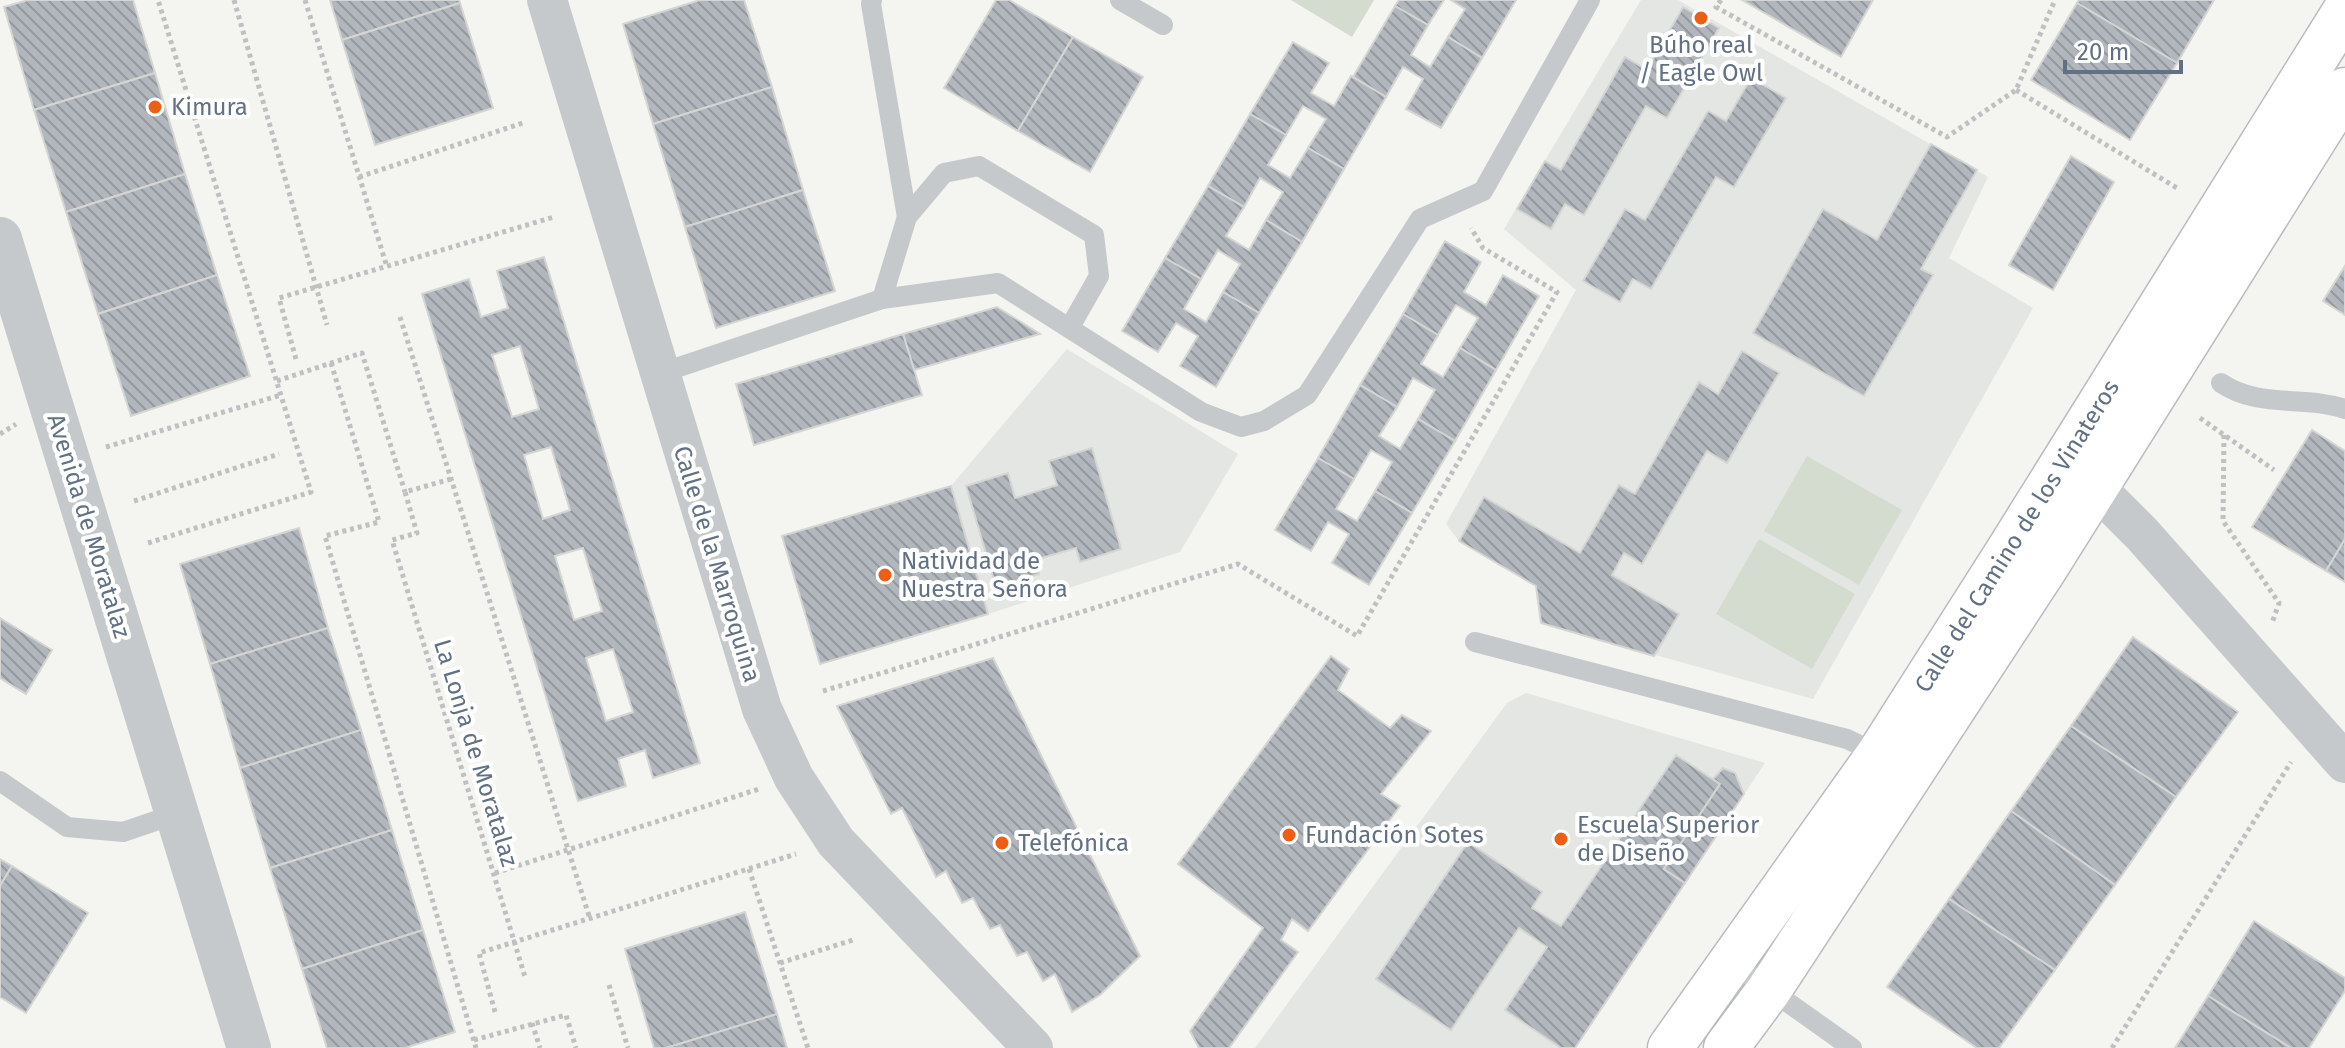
<svg xmlns="http://www.w3.org/2000/svg" width="2345" height="1048" font-family="'Fira Sans',sans-serif">
  <style>
    .built { fill: #e4e6e3 }
    .green { fill: #d4dcd0 }
    .building { fill: url(#building-back-hatch); stroke: #d5d5d3; stroke-width: 2; fill-rule: evenodd }
    .lines { fill: none; stroke-linecap: round; stroke-linejoin: round }
    .secondary-casing { stroke: #b8bbc0; stroke-width: 47 }
    .path { stroke: #bfc0c2; stroke-width: 5; stroke-dasharray: 4 4; stroke-linecap: butt }
    .service { stroke: #c6c9cc; stroke-width: 20 }
    .minor { stroke: #c6c9cc; stroke-width: 40 }
    .tertiary { stroke: #c6c9cc; stroke-width: 44 }
    .secondary { stroke: #fff; stroke-width: 44 }
    .poi-dot { fill: #ef5e15; stroke: #fff; stroke-width: 3 }
    .labels { text-anchor: middle; dominant-baseline: central; stroke-width: 8; stroke-linejoin: round; paint-order: stroke }
    .poi-label { font-size: 24px; fill: #617083; stroke: #fff; text-anchor: start }
    .street-label { font-size: 24px; fill: #617083; stroke: #fff }
  </style>
  <defs>
    <pattern id="building-back-hatch" width="6" height="6" patternUnits="userSpaceOnUse" patternTransform="scale(2)"><rect width="6" height="6" fill="#b1b7bc"/><path d="M-1 5l2 2M0 0l6 6M5-1l2 2" fill="none" stroke="#93999e"/></pattern>
  </defs>
  <rect width="100%" height="100%" fill="#f4f4f0"/>
  <g class="built">
    <polygon points="1641,0 1678,0 1988,177 1949,258 2033,308 1813,699 1541,623 1536,586 1459,541 1446,524 1576,290 1504,229"/>
    <polygon points="1067,349 1238,454 1180,552 988,614 951,486"/>
    <polygon points="1526,693 1765,763 1575,1048 1255,1048 1507,703"/>
  </g>
  <g class="green">
    <polygon points="1291,0 1374,0 1352,37"/>
    <polygon points="1807,456 1902,510 1859,585 1764,531"/>
    <polygon points="1759,539 1855,594 1812,669 1716,614"/>
  </g>
  <g class="building">
    <polygon points="28,0 133,0 155,73 34,110 4,7"/>
    <polygon points="330,0 459,0 460,3 342,40"/>
    <polygon points="700,0 744,0 772,87 653,124 623,24"/>
    <polygon points="996,0 1009,0 1073,37 1018,131 944,88"/>
    <polygon points="1399,0 1444,0 1428,25 1395,6"/>
    <polygon points="1451,0 1516,0 1482,58 1448,37 1465,9"/>
    <polygon points="1742,0 1873,0 1841,57"/>
    <polygon points="2079,0 2214,0 2177,63 2077,3"/>
    <polygon points="460,3 493,108 375,145 342,40"/>
    <polygon points="2077,3 2177,63 2130,140 2031,80"/>
    <polygon points="1395,6 1428,25 1411,55 1430,67 1448,37 1482,58 1441,128 1406,109 1423,79 1403,67 1386,97 1353,77"/>
    <polygon points="1683,7 1719,28 1667,118 1646,106 1584,215 1565,204 1551,229 1517,209 1545,161 1561,170 1625,57 1647,70"/>
    <polygon points="1073,37 1143,77 1090,172 1018,131"/>
    <polygon points="1293,42 1329,63 1311,93 1334,106 1351,76 1386,97 1344,169 1308,148 1326,119 1303,106 1286,135 1250,114"/>
    <polygon points="155,73 185,174 66,212 34,110"/>
    <polygon points="1751,78 1786,98 1734,187 1716,177 1651,289 1633,279 1620,302 1583,281 1625,209 1645,220 1708,111 1726,121"/>
    <polygon points="772,87 803,190 685,227 653,124"/>
    <polygon points="1250,114 1286,135 1268,165 1290,178 1308,148 1344,169 1302,242 1266,220 1283,192 1260,178 1244,207 1208,186"/>
    <polygon points="1931,144 1977,170 1921,269 1933,275 1864,396 1753,333 1823,209 1877,240"/>
    <polygon points="2071,156 2114,182 2053,290 2009,265"/>
    <polygon points="185,174 217,275 98,314 66,212"/>
    <polygon points="1208,186 1244,207 1226,236 1249,250 1266,220 1302,242 1259,313 1223,292 1240,264 1218,250 1201,279 1165,258"/>
    <polygon points="803,190 835,291 716,328 685,227"/>
    <polygon points="1445,241 1481,262 1464,292 1486,305 1503,275 1539,296 1496,370 1460,348 1478,318 1456,305 1438,335 1403,314"/>
    <path d="M 544,257 L 700,763 L 653,778 L 645,750 L 618,759 L 626,786 L 578,801 L 422,294 L 469,279 L 481,317 L 508,308 L 497,271 ZM 520,346 L 539,409 L 512,417 L 492,355 ZM 551,447 L 570,510 L 543,519 L 524,455 ZM 583,548 L 602,611 L 574,620 L 555,556 ZM 613,649 L 633,712 L 606,721 L 586,658 Z"/>
    <polygon points="1165,258 1201,279 1184,309 1206,322 1223,292 1259,313 1216,387 1180,366 1198,336 1176,323 1158,352 1122,331"/>
    <polygon points="2345,266 2345,315 2323,301"/>
    <polygon points="217,275 250,376 131,416 98,314"/>
    <polygon points="997,307 1040,334 914,370 903,334"/>
    <polygon points="1403,314 1438,335 1421,364 1443,377 1460,348 1496,370 1455,441 1418,419 1435,390 1413,378 1397,407 1360,385"/>
    <polygon points="903,334 922,395 754,445 736,384"/>
    <polygon points="1742,351 1779,373 1727,463 1707,451 1642,564 1624,553 1612,575 1679,614 1654,656 1541,623 1536,586 1459,541 1484,497 1580,553 1619,485 1635,494 1699,382 1718,394"/>
    <polygon points="1360,385 1397,407 1379,436 1400,449 1418,419 1455,441 1412,513 1375,491 1392,462 1371,450 1354,479 1318,458"/>
    <polygon points="2312,430 2345,451 2345,539 2326,571 2252,527"/>
    <polygon points="1092,448 1121,549 1080,562 1076,548 1035,560 1039,574 996,587 966,486 1008,473 1015,498 1057,485 1049,461"/>
    <polygon points="1318,458 1354,479 1336,509 1357,521 1375,491 1412,513 1369,585 1332,563 1349,534 1328,522 1311,551 1275,530"/>
    <polygon points="951,486 988,614 820,664 782,536"/>
    <polygon points="299,528 328,628 210,664 180,564"/>
    <polygon points="2345,539 2345,582 2326,571"/>
    <polygon points="0,618 52,650 26,694 0,678"/>
    <polygon points="328,628 361,730 240,768 210,664"/>
    <polygon points="2133,637 2238,712 2176,797 2071,726"/>
    <polygon points="1331,656 1349,669 1338,690 1390,728 1402,715 1431,731 1381,794 1400,806 1308,931 1292,919 1281,940 1298,952 1229,1048 1199,1048 1190,1031 1263,928 1178,864"/>
    <polygon points="993,658 1140,956 1100,995 1072,1012 1055,974 1043,981 1027,952 1017,956 1000,925 990,929 973,898 962,903 946,871 936,877 902,808 891,814 837,706"/>
    <polygon points="2071,726 2176,797 2115,885 2011,811"/>
    <polygon points="361,730 392,830 270,868 240,768"/>
    <polygon points="1676,755 1720,784 1664,869 1685,883 1575,1048 1561,1048 1505,1010 1547,947 1519,928 1451,1030 1376,979 1468,842 1542,892 1532,908 1561,926"/>
    <polygon points="1723,768 1735,773 1744,794 1685,883 1664,869 1720,784 1713,779"/>
    <polygon points="2011,811 2115,885 2055,970 1949,899"/>
    <polygon points="392,830 423,930 302,969 270,868"/>
    <polygon points="0,859 12,866 0,886"/>
    <polygon points="12,866 88,913 26,1013 0,997 0,886"/>
    <polygon points="1949,899 2055,970 1999,1048 1977,1048 1887,987"/>
    <polygon points="745,912 777,1014 666,1048 654,1048 625,949"/>
    <polygon points="2254,921 2345,978 2345,991 2309,1048 2291,1048 2208,996"/>
    <polygon points="423,930 455,1032 405,1048 327,1048 302,969"/>
    <polygon points="2208,996 2291,1048 2175,1048"/>
    <polygon points="777,1014 787,1048 666,1048"/>
  </g>
  <g class="lines">
    <g class="secondary-casing">
      <g id="secondary">
        <polyline points="1670,1048 1879,754 2010,548 2345,11"/>
        <polyline points="1726,1048 1769,990 2044,570 2345,90"/>
      </g>
    </g>
    <g class="path">
      <polyline points="234,0 327,325"/>
      <polyline points="305,0 387,267"/>
      <polyline points="1721,0 1716,7 1947,137 2016,90 2055,0"/>
      <polyline points="2016,90 2177,188"/>
      <polyline points="359,177 523,123"/>
      <polyline points="400,317 590,919"/>
      <polyline points="296,359 279,298 554,217"/>
      <polyline points="331,363 379,522 325,536 476,1048"/>
      <polyline points="277,381 362,353 405,492"/>
      <polyline points="2200,418 2274,470"/>
      <polyline points="0,434 16,424"/>
      <polyline points="2224,435 2223,521 2279,603 2272,623"/>
      <polyline points="106,447 281,395"/>
      <polyline points="451,479 405,492 417,533 392,540 525,977"/>
      <polyline points="134,501 279,454"/>
      <polyline points="148,543 311,492 158,0"/>
      <polyline points="823,691 1238,564 1357,636 1557,292 1483,248 1471,228"/>
      <polyline points="749,869 808,1048"/>
      <polyline points="495,873 759,789"/>
      <polyline points="780,963 856,939"/>
      <polyline points="609,985 628,1048"/>
      <polyline points="495,1012 479,953 796,854"/>
      <polyline points="532,1023 540,1048"/>
      <polyline points="474,1040 566,1015 576,1048"/>
      <polyline points="2112,1048 2291,762"/>
    </g>
    <g class="service">
      <polyline points="872,0 871,4 907,217"/>
      <polyline points="1120,0 1163,25"/>
      <polyline points="882,299 907,217 944,173 979,166 1094,235 1099,276 1070,327"/>
      <polyline points="658,374 882,299 998,283 1201,412 1241,427 1264,421 1307,395 1420,219 1483,191 1590,0"/>
      <path d="M 2221,383 C 2259,409 2304,395 2345,409"/>
      <polyline points="1475,642 1847,739 1882,756"/>
      <polyline points="0,781 67,827 123,832 176,814"/>
      <polyline points="1731,962 1852,1048"/>
    </g>
    <g class="minor">
      <polyline points="547,0 762,709 794,778 836,842 1033,1048"/>
      <polyline points="2069,470 2096,488 2142,534 2345,763"/>
    </g>
    <polyline class="tertiary" points="0,239 249,1048"/>
    <use href="#secondary" class="secondary"/>
  </g>
  <g class="poi-dot">
    <circle cx="1701" cy="18" r="8"/>
    <circle cx="155" cy="107" r="8"/>
    <circle cx="885" cy="575" r="8"/>
    <circle cx="1289" cy="835" r="8"/>
    <circle cx="1561" cy="839" r="8"/>
    <circle cx="1002" cy="843" r="8"/>
  </g>
  <g class="labels">
    <g class="poi-label">
      <text x="1701" y="45" text-anchor="middle">Búho real<tspan x="1701" dy="28">/ Eagle Owl</tspan></text>
      <text x="171" y="107">Kimura</text>
      <text x="901" y="561">Natividad de<tspan x="901" dy="28">Nuestra Señora</tspan></text>
      <text x="1577" y="825">Escuela Superior<tspan x="1577" dy="28">de Diseño</tspan></text>
      <text x="1305" y="835">Fundación Sotes</text>
      <text x="1018" y="843">Telefónica</text>
    </g>
    <g class="street-label">
      <text transform="translate(89 526) rotate(73)">Avenida de Moratalaz</text>
      <text transform="translate(2017 536) rotate(-58)">Calle del Camino de los Vinateros</text>
      <text transform="translate(717 564) rotate(73)">Calle de la Marroquina</text>
      <text transform="translate(476 753) rotate(73)">La Lonja de Moratalaz</text>
    </g>
  </g>
  <path d="M2065 60v12h116v-12" fill="none" stroke="#617083" stroke-width="4"/>
  <text x="2077" y="60" font-size="24" fill="#617083" stroke="#ffffff" stroke-width="6" paint-order="stroke">20 m</text>
</svg>
